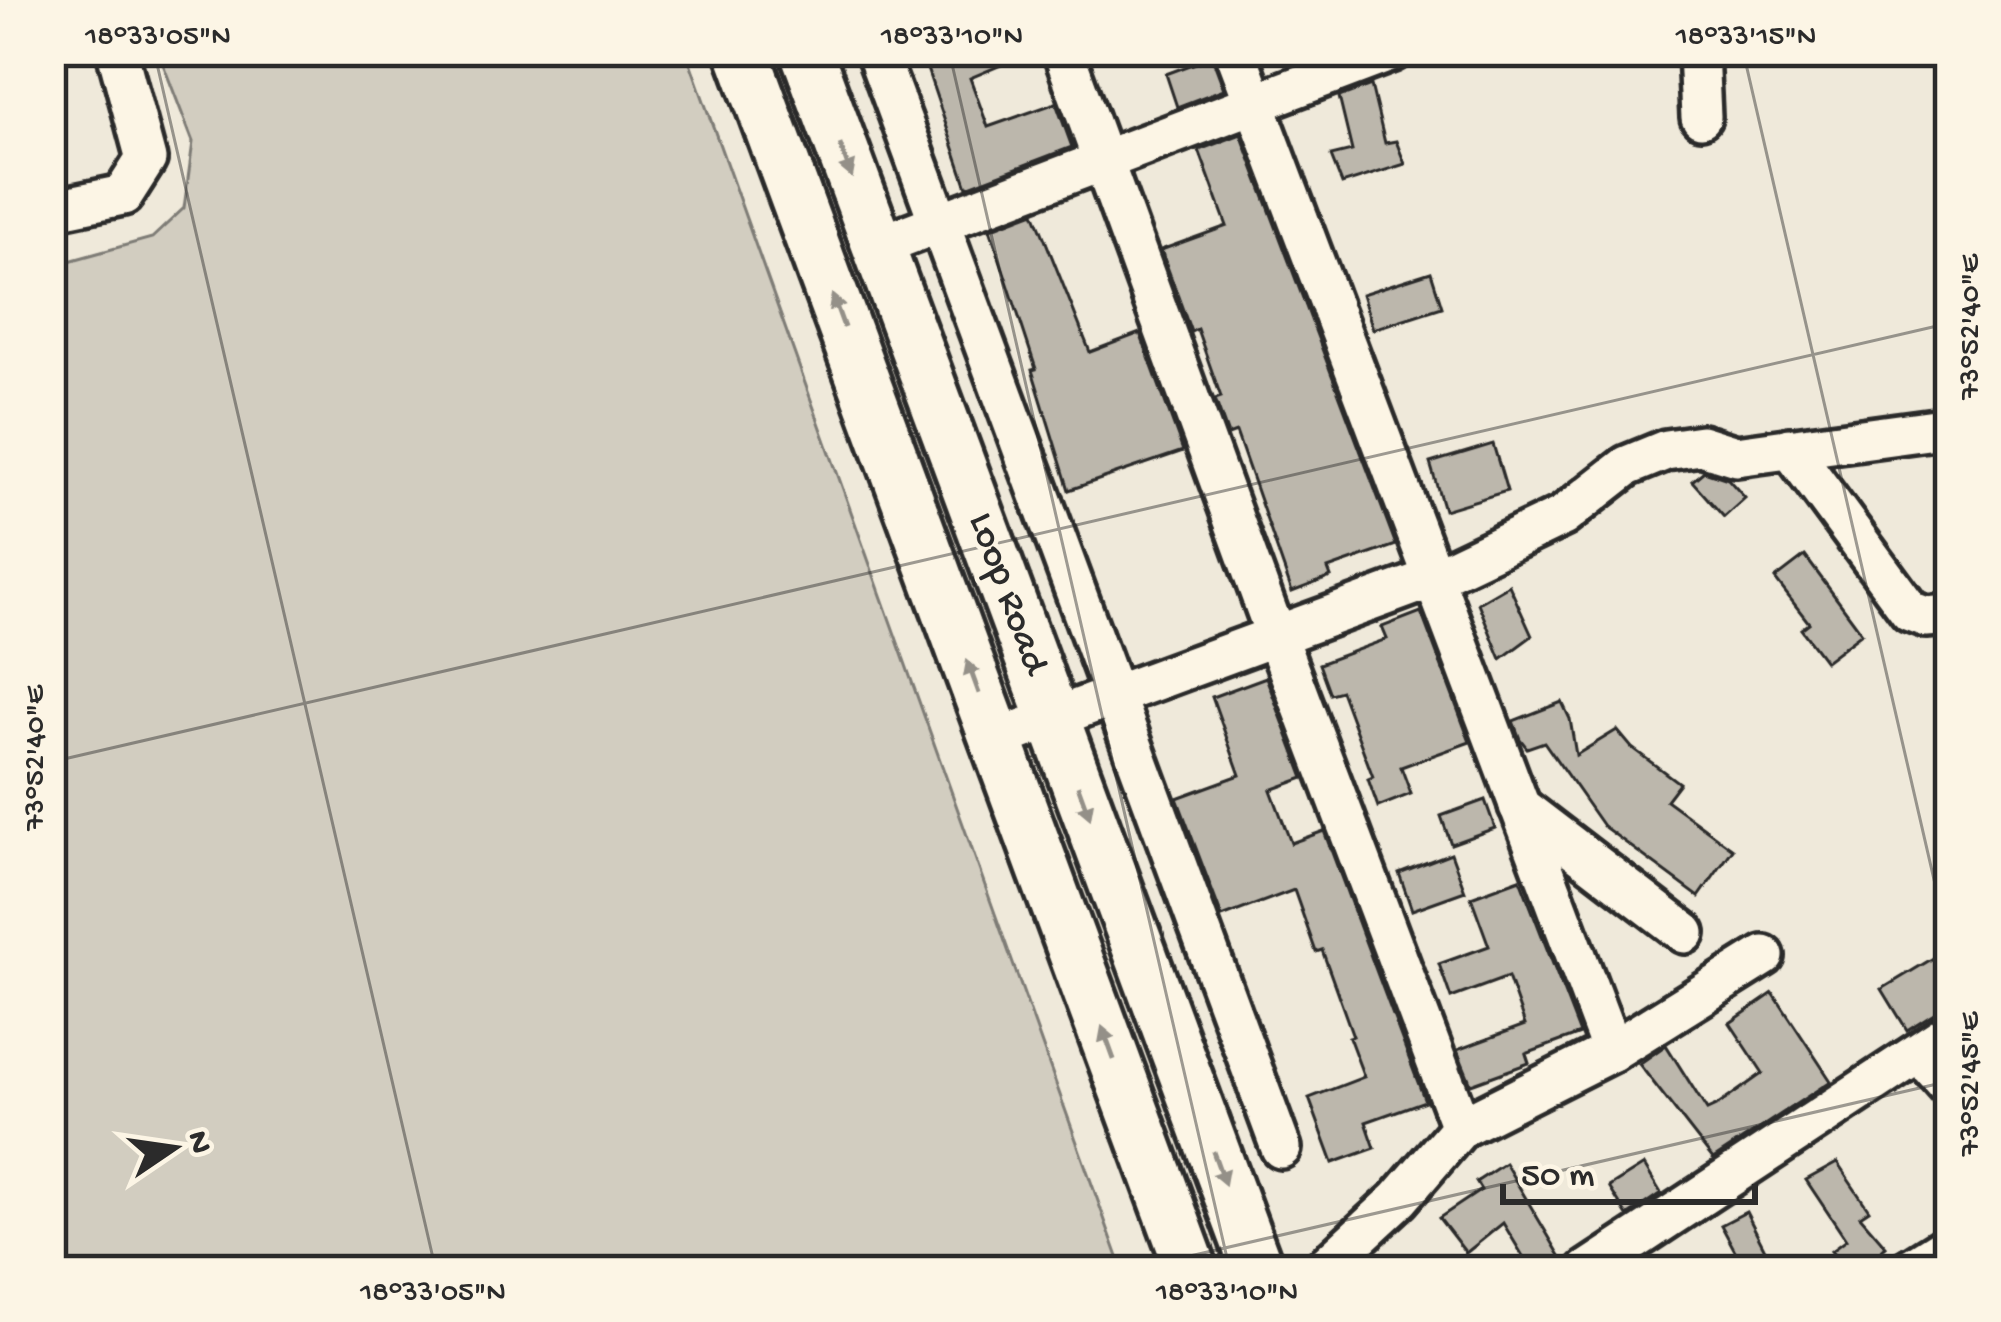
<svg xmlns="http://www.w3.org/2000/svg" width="2001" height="1322" font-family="'Gochi Hand',sans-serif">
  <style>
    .green { fill: #d2cdc0; stroke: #7e7c76; stroke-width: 3 }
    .building { fill: #bcb7ac; stroke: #2b2b2b; stroke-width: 3 }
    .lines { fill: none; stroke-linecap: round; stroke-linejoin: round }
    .minor-casing { stroke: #2b2b2b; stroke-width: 48 }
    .major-casing { stroke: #2b2b2b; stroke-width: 60 }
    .minor { stroke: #fcf5e5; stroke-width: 39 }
    .major { stroke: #fcf5e5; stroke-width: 51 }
    .oneway { fill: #949088 }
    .ticks { fill: none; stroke: #2b2b2b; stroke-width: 3; stroke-opacity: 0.45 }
    .labels { text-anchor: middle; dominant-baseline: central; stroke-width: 9; stroke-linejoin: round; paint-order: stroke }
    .street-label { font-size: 39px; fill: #2b2b2b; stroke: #fcf5e5 }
    .neatline { fill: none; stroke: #2b2b2b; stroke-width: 4.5 }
    .ticks-label { font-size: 30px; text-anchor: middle; fill: #2b2b2b }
  </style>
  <rect width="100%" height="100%" fill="#efe9da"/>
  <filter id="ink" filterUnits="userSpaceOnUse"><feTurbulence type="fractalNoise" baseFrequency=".00833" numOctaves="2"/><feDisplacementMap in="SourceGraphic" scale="24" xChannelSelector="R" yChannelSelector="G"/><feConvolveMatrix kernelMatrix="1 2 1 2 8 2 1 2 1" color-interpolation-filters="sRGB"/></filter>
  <g filter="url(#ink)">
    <polygon class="green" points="158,51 686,51 1123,1271 51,1271 51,266 152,238 184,208 193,142"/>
    <g class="building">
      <polygon points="921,51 1034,51 970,78 988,127 1056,103 1072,147 967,187"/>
      <polygon points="1212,57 1224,89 1177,107 1166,74"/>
      <polygon points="1371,85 1385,143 1396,141 1405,164 1342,184 1331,156 1352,151 1339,97"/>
      <polygon points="1241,134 1396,545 1328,569 1331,577 1292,592 1236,432 1228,435 1215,399 1221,397 1197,329 1191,332 1161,250 1227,226 1199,150"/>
      <polygon points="1034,212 1090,352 1140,333 1183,451 1069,490 1032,370 1036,369 990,229"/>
      <polygon points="1431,272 1442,307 1373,329 1362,294"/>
      <polygon points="1493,444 1507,491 1444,510 1430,463"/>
      <polygon points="1704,471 1728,479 1745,498 1724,517 1692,481"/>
      <polygon points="1805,556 1862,633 1825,661 1801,629 1809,623 1775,579"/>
      <polygon points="1509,585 1532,636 1501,659 1478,603"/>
      <polygon points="1421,612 1470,742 1401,767 1411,794 1378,807 1368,779 1373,777 1341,691 1330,694 1319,664 1387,639 1382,627"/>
      <polygon points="1266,677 1304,778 1271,790 1291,843 1324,831 1425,1101 1366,1122 1375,1148 1333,1163 1309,1098 1364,1077 1349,1037 1353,1036 1322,950 1316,952 1294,890 1222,917 1177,798 1240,775 1212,697"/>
      <polygon points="1562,702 1570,719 1576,755 1617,730 1632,748 1679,783 1666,800 1733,849 1699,897 1603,826 1544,742 1527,748 1520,739 1513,721"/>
      <polygon points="1485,800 1495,828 1451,844 1441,816"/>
      <polygon points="1451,853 1465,891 1412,910 1399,873"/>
      <polygon points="1520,879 1580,1034 1526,1054 1529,1063 1471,1084 1457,1050 1525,1025 1508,977 1451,998 1439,964 1489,946 1471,897"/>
      <polygon points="1950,948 1950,1003 1907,1030 1882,989"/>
      <polygon points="1773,993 1831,1081 1713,1159 1639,1064 1666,1045 1707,1110 1718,1105 1763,1073 1730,1023"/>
      <polygon points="1505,1163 1565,1264 1563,1271 1532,1271 1503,1223 1466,1253 1439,1218 1481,1190 1476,1182"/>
      <polygon points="1837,1163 1869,1210 1860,1216 1886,1246 1857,1271 1846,1271 1831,1251 1846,1240 1806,1180"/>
      <polygon points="1644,1165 1661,1193 1627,1216 1609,1187"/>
      <polygon points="1746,1212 1776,1271 1746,1271 1721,1225"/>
    </g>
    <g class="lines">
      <g class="minor-casing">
        <g id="minor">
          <polyline points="876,51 1281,1148"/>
          <polyline points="1063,51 1276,636 1461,1127"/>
          <polyline points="1235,51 1612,1051"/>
          <polyline points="1698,51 1701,117"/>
          <polyline points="51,210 123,195 146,159 117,51"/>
          <polyline points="878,246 1392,51"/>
          <polyline points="1790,448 1910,611 1926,617 1950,615"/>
          <polyline points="996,739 1433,578 1563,516 1627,466 1666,450 1701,445 1736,456 1950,427"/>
          <polyline points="1519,806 1685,933"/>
          <polyline points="1920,1054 1950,1088"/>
          <polyline points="1321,1271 1399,1199 1461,1127 1612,1051 1764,956"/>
          <polyline points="1587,1271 1950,1032"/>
          <polyline points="1907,1271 1950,1244"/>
        </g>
      </g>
      <g class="major-casing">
        <g id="major">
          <polyline points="742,51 1192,1271"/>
          <polyline points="806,51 1258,1271"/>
        </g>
      </g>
      <use href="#minor" class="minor"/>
      <use href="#major" class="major"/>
    </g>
    <defs><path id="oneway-solid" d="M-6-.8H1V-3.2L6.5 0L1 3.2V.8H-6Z" transform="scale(3)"/></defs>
    <g class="oneway">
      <use href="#oneway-solid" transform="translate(846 161) rotate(70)"/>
      <use href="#oneway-solid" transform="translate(838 311) rotate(-110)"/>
      <use href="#oneway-solid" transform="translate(973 677) rotate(-110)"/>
      <use href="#oneway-solid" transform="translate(1084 802) rotate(70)"/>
      <use href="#oneway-solid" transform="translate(1108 1043) rotate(-110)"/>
      <use href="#oneway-solid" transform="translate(1219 1168) rotate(70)"/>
    </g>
  </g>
  <path class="ticks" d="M 154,51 L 436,1271M 949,51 L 1230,1271M 1743,51 L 1950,949M 51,762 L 1950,323M 1125,1271 L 1950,1081"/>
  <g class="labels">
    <g class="street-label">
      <text transform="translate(1006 594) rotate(70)">Loop Road</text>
    </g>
  </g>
  <rect width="2001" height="1322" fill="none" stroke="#fcf5e5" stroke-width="132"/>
  <g transform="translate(174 1148) rotate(77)" stroke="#fcf5e5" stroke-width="9" paint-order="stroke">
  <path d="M0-9L21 45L0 30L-21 45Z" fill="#2b2b2b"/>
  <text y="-18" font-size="33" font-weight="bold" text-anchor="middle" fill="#2b2b2b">N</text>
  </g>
  <path d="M1503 1184v18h252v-18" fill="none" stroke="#2b2b2b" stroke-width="6"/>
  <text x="1521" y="1184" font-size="36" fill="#2b2b2b" stroke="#fcf5e5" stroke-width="9" paint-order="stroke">50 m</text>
  <rect x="66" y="66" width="1869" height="1190" class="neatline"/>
  <g class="ticks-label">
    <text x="158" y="44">18°33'05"N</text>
    <text x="952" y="44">18°33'10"N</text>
    <text x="1746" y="44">18°33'15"N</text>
    <text transform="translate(1968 327) rotate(-90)" y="10">73°52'40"E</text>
    <text transform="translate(33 758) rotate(-90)" y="10">73°52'40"E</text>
    <text transform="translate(1968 1084) rotate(-90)" y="10">73°52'45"E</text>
    <text x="433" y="1300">18°33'05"N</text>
    <text x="1227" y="1300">18°33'10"N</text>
  </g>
</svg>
